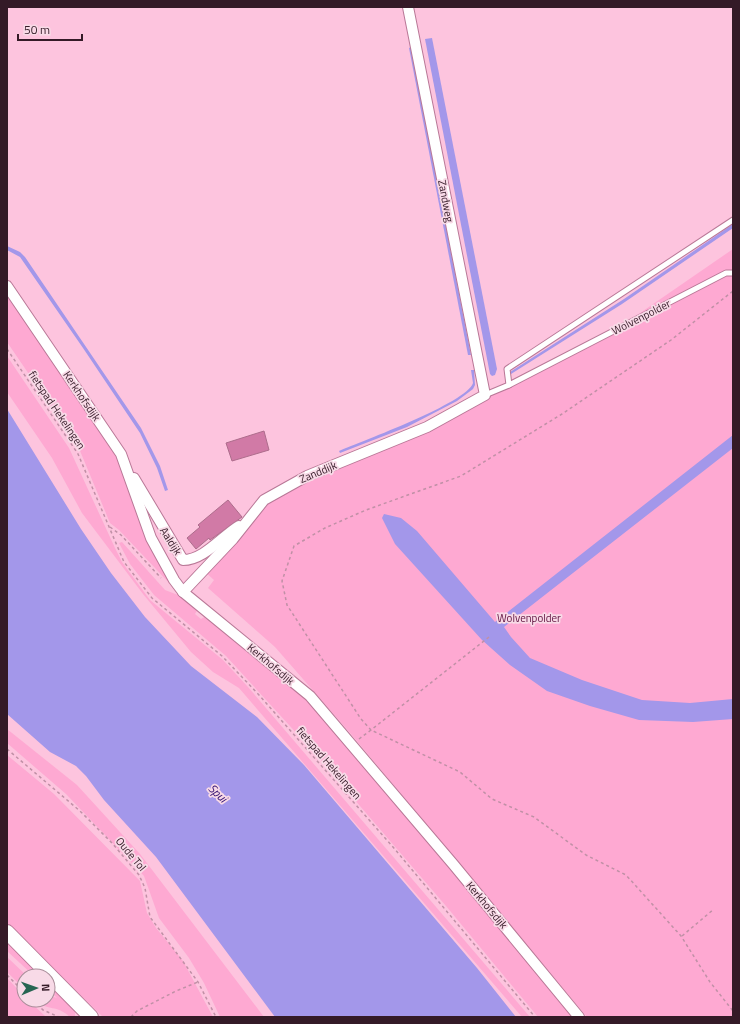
<svg xmlns="http://www.w3.org/2000/svg" width="740" height="1024" font-family="'Titillium Web',sans-serif">
  <style>
    .green { fill: #fea9d2 }
    .water { fill: #a397ea }
    .building { fill: #d17aa6; stroke: #ad6d8c }
    .lines { fill: none; stroke-linecap: round; stroke-linejoin: round }
    .lane-casing { stroke: #b97897; stroke-width: 7 }
    .street-casing { stroke: #b97897; stroke-width: 12 }
    .secondary-casing { stroke: #b97897; stroke-width: 16 }
    .path { stroke: #c090a6; stroke-width: 1.5; stroke-dasharray: 3 3; stroke-linecap: butt }
    .lane { stroke: #fff; stroke-width: 5 }
    .street { stroke: #fff; stroke-width: 10 }
    .secondary { stroke: #fff; stroke-width: 14 }
    .labels { text-anchor: middle; dominant-baseline: central; stroke-width: 3.5; stroke-linejoin: round; paint-order: stroke }
    .street-label { font-size: 11px; fill: #341a27; stroke: #f8dae7 }
    .park-label { font-size: 11px; fill: #611341; stroke: #f8dae7 }
    .water-label { font-size: 12px; font-style: italic; fill: #310f71; stroke: #f8dae7 }
  </style>
  <rect width="100%" height="100%" fill="#fdc4de"/>
  <g class="green">
    <polygon points="733,249 733,1017 587,1017 351,734 275,647 208,588 214,580 205,572 264,504 296,484 486,397 598,342"/>
    <polygon points="7,291 115,449 173,587 119,530 110,523 78,446 7,342"/>
    <polygon points="7,356 69,448 115,548 122,562 150,600 223,660 248,687 530,1017 522,1017 239,688 213,672 191,652 143,594 82,513 52,458 7,392"/>
    <polygon points="122,542 165,590 178,595 198,609 195,614 201,619 206,616 298,691 342,739 575,1017 538,1017 446,906 311,749 226,656 154,595 130,564 119,543"/>
    <polygon points="7,729 77,785 140,854 264,1017 220,1017 204,983 189,958 159,918 144,876 66,794 7,743"/>
    <polygon points="7,755 54,794 140,881 147,913 156,928 183,961 213,1017 103,1017 7,924"/>
    <polygon points="7,941 42,976 34,976 7,951"/>
    <polygon points="7,957 27,976 24,976 24,989 7,972"/>
    <polygon points="7,978 24,996 24,1000 28,1000 45,1016 53,1017 7,1017"/>
    <path d="M 48,982 L 75,1008 L 75,1017 L 70,1017 C 56,1004 49,1012 36,1000 L 48,1000 L 48,995 L 57,998 L 48,989 Z"/>
  </g>
  <g class="water">
    <polygon points="432,38 497,369 495,375 492,376 490,374 425,39"/>
    <polygon points="411,47 471,355 468,355 409,48"/>
    <polygon points="733,224 733,228 622,304 511,374 510,372 624,299"/>
    <polygon points="7,246 20,252 25,257 141,428 160,466 168,490 165,491 157,468 140,433 83,348 20,257 7,250"/>
    <path d="M 471,370 L 474,370 L 475,385 L 473,389 L 457,401 L 407,427 L 340,453 L 339,451 C 362,441 467,403 473,383 Z"/>
    <polygon points="7,409 81,529 111,573 145,617 191,666 257,717 304,765 477,968 516,1017 275,1017 156,857 104,800 86,776 76,766 50,752 7,714"/>
    <polygon points="733,435 733,448 504,627 511,637 530,658 582,680 642,700 690,703 733,699 733,719 693,722 639,720 590,706 547,691 510,665 482,640 395,544 382,518 384,514 401,518 417,531 495,622"/>
  </g>
  <g class="building">
    <polygon points="264,431 269,450 232,461 226,443"/>
    <polygon points="228,500 242,517 210,540 209,538 196,549 187,538 200,527 198,525"/>
  </g>
  <g class="lines">
    <g class="lane-casing">
      <g id="lane">
        <polyline points="509,385 507,369 733,220"/>
        <polyline points="485,395 509,385 726,273 733,273"/>
      </g>
    </g>
    <g class="street-casing">
      <g id="street">
        <polyline points="7,286 121,454 151,538 174,580 183,592 310,696 453,864 579,1017"/>
        <path d="M 134,478 L 183,560 C 204,560 221,537 239,526"/>
        <polyline points="183,592 233,539 264,500 307,476 427,427 485,395 408,7"/>
      </g>
    </g>
    <g class="secondary-casing">
      <polyline id="secondary" points="7,932 91,1017"/>
    </g>
    <g class="path">
      <polyline points="7,349 78,454 124,562 152,598 222,656 260,696 393,847 535,1017"/>
      <polyline points="110,527 121,535 161,578"/>
      <polyline points="489,637 371,730 361,719 287,605 282,581 294,546 325,528 366,510 461,476 562,414 671,340 733,291"/>
      <polyline points="359,739 371,730 460,772 492,799 534,817 586,855 626,875 681,936 710,982 733,1011"/>
      <polyline points="7,749 80,811 112,843 139,875 145,888 150,917 198,982 216,1017"/>
      <polyline points="682,936 714,909"/>
      <polyline points="7,975 24,992"/>
      <polyline points="33,1000 43,1010 59,1017"/>
      <polyline points="131,1017 137,1011 176,991 198,982"/>
    </g>
    <use href="#lane" class="lane"/>
    <use href="#street" class="street"/>
    <use href="#secondary" class="secondary"/>
  </g>
  <g class="labels">
    <g class="street-label">
      <text transform="translate(446 201) rotate(79)">Zandweg</text>
      <text transform="translate(641 317) rotate(-27)">Wolvenpolder</text>
      <text transform="translate(82 396) rotate(56)">Kerkhofsdijk</text>
      <text transform="translate(57 410) rotate(56)">fietspad Hekelingen</text>
      <text transform="translate(318 472) rotate(-23)">Zanddijk</text>
      <text transform="translate(171 541) rotate(58)">Aaldijk</text>
      <text transform="translate(271 664) rotate(40)">Kerkhofsdijk</text>
      <text transform="translate(329 763) rotate(49)">fietspad Hekelingen</text>
      <text transform="translate(131 854) rotate(50)">Oude Tol</text>
      <text transform="translate(487 905) rotate(50)">Kerkhofsdijk</text>
    </g>
    <g class="park-label">
      <text x="529" y="618">Wolvenpolder</text>
    </g>
    <g class="water-label">
      <text transform="translate(218 793) rotate(44)">Spui</text>
    </g>
  </g>
  <rect width="740" height="1024" fill="none" stroke="#341a27" stroke-width="16"/>
  <g transform="translate(36 988) rotate(88)"><circle r="19" fill="#f8dae7" stroke="#aa8d9a"/>
  <path d="M0-3L7 15L0 10L-7 15Z" fill="#276552"/>
  <text y="-6" font-size="11" font-weight="bold" text-anchor="middle" fill="#341a27">N</text>
  </g>
  <path d="M18 34v6h64v-6" fill="none" stroke="#341a27" stroke-width="2"/>
  <text x="24" y="34" font-size="12" fill="#341a27" stroke="#f8dae7" stroke-width="3" paint-order="stroke">50 m</text>
</svg>
